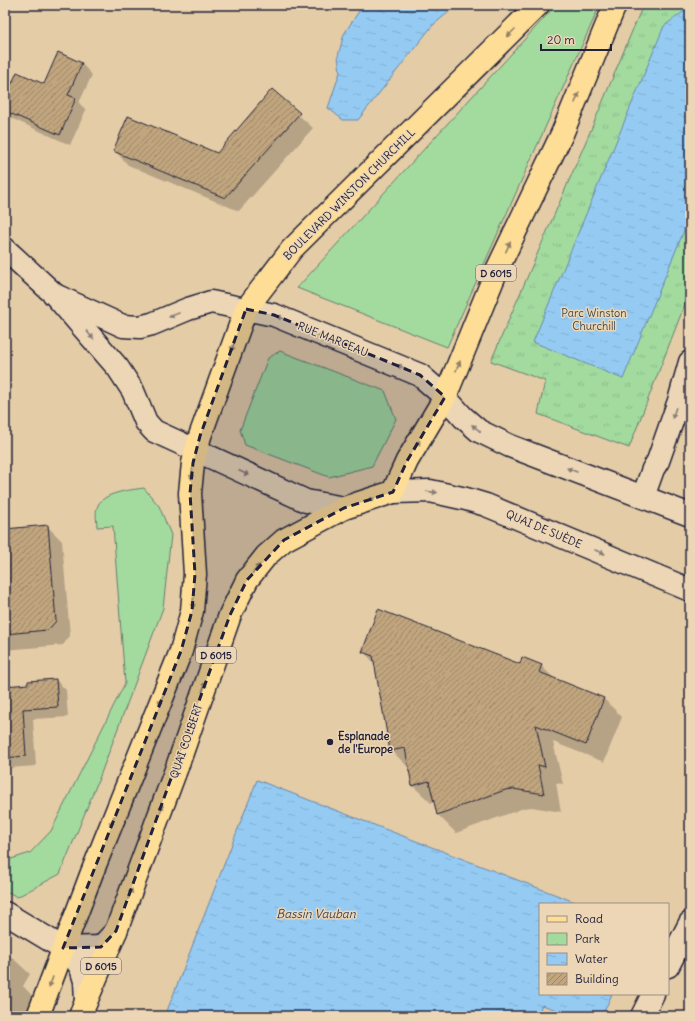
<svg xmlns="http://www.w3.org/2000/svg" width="695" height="1021" font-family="Delius,sans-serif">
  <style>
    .green { fill: #a3db9f; stroke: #627e6d }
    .park { fill: url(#park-tufts); stroke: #627e6d }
    .water { fill: url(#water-ripples); stroke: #6787a9 }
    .shadow { fill: #0003 }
    .building { fill: url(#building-hatch); stroke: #22223b }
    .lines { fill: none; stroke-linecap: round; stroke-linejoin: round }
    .street-casing { stroke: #22223b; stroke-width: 25 }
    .secondary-casing { stroke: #22223b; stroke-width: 25 }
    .primary-casing { stroke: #22223b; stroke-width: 25 }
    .street { stroke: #ecd6b5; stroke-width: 22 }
    .secondary { stroke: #ecd6b5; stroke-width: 22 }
    .primary { stroke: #fedd96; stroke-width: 22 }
    .oneway { fill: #908068 }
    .oneway2 { fill: #877c78 }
    .marked { fill: #22223b; fill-opacity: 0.2; stroke: #22223b; stroke-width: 3; stroke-dasharray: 8 5; stroke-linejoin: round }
    .poi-dot { fill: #22223b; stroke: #ecd6b5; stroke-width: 1.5 }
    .labels { text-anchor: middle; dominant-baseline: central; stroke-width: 3; stroke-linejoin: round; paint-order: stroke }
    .shield { fill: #ecd6b5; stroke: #5f5860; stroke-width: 1 }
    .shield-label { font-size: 10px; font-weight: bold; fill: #22223b }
    .street-label { font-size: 11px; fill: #22223b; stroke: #ecd6b5 }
    .park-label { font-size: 11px; fill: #3c474f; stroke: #ecd6b5 }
    .poi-label { font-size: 11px; font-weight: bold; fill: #22223b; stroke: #ecd6b5; text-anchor: start }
    .water-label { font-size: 12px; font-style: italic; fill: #394460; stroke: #ecd6b5 }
  </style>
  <defs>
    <pattern id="park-tufts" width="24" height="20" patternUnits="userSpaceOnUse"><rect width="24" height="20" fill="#a3db9f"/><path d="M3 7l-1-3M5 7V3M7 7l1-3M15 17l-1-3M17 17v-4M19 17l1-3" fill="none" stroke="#8cbc8a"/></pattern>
    <pattern id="water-ripples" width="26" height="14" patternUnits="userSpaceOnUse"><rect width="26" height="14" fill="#95cbf3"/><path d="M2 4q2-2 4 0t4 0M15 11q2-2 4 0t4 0" fill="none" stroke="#80aed1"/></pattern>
    <pattern id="building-hatch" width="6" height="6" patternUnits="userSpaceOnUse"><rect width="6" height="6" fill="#c0a57e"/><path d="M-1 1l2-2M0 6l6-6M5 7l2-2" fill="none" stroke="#9c8668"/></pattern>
  </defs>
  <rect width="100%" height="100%" fill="#e4cca7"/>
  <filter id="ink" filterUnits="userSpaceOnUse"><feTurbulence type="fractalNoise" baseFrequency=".025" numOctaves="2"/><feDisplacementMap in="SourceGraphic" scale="8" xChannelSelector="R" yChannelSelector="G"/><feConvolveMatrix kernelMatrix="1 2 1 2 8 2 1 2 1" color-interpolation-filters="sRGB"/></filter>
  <g filter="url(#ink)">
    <g class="green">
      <polygon points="556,5 600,5 447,347 297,288"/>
      <polygon points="280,351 385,391 396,419 372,466 329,477 245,445 240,430 268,358"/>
      <path d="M 144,488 L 159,506 L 171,535 L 163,608 L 100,776 L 60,874 L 17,897 L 5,890 L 5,861 L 30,853 L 51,831 L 125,683 L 113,526 L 97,527 C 97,522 95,513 97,508 C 101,492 131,490 144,488 Z"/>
    </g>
    <polygon class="park" points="643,5 690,5 690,291 629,448 538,414 545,381 491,361 593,125"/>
    <g class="water">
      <polygon points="363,5 457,5 432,26 358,120 343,120 328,108 340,72 338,56 344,34"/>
      <polygon points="690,7 690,216 623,379 533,342 664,26"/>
      <polygon points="257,780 580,904 540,904 540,994 612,994 602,1016 575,1016 542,1005 537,1016 165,1016"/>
    </g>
    <g class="shadow">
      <polygon points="58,54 82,64 92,75 79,103 86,110 70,145 13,119 5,112 5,102 44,86"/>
      <polygon points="272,91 313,128 239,211 128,165 115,151 217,154"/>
      <polygon points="47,526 62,541 70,636 63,645 5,650 5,529"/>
      <polygon points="363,651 520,666 541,666 555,679 604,699 622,717 604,762 553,742 563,784 556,783 561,812 532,807 524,808 456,833 438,815 435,802 431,803 412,785 409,768 391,750 375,664"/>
      <polygon points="56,680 66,690 68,717 33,719 36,766 9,768 9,772 5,772 5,687 30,685"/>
      <polygon points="5,951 30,974 23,986 44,1008 39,1016 5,1016"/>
    </g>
    <g class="building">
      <polygon points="58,52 82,63 68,95 76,98 60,135 5,111 5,99 17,72 44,84"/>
      <polygon points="272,89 300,113 225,198 113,151 128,116 217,153"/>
      <polygon points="48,525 56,621 48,630 5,634 5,529"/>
      <polygon points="378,609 520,664 522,657 542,665 539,672 604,698 586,745 536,725 545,767 538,765 544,794 513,789 505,790 437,815 429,781 412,786 405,748 390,751 373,656 362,652"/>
      <polygon points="56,679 58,707 23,709 26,756 5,758 5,686 28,684 28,681"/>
    </g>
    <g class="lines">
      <g class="street-casing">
        <g id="street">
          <polyline points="643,497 653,469 658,461 679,401 690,362"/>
          <polyline points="5,913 63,948 74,957 81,968 85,981 86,1002"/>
          <polyline points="63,948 101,947 116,931"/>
        </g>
      </g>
      <g class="secondary-casing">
        <g id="secondary">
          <polyline points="5,249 55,295 118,368 133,391 146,422 154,431 306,501 344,508"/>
          <polyline points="55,295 123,326 140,327 152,324 188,309 211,302 274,315 420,375 445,397 463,417 479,431 510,446 690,515"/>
          <polyline points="393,492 430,491 466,499 486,505 690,590"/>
          <polyline points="668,966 690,923"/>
          <polyline points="642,1016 653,994"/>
        </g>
      </g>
      <g class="primary-casing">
        <g id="primary">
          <polyline points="38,1016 91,875 181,651 192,611 195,574 190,493 193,463 200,436 246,309 292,249 538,5"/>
          <polyline points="80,1016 116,931 177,767 230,615 247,580 266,556 284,540 344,508 393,492 407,461 445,397 496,272 562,134 615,5"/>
        </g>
      </g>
      <use href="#street" class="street"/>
      <use href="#secondary" class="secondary"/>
      <use href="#primary" class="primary"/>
    </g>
    <defs><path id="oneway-solid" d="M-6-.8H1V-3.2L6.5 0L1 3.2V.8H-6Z"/></defs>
    <g class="oneway">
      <use href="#oneway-solid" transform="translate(511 33) rotate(135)"/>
      <use href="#oneway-solid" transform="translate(577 98) rotate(-68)"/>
      <use href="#oneway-solid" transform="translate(508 247) rotate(-65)"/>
      <use href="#oneway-solid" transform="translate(233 346) rotate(110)"/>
      <use href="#oneway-solid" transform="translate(458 366) rotate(-67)"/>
      <use href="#oneway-solid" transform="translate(417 445) rotate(-59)"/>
      <use href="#oneway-solid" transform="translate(192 474) rotate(96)"/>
      <use href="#oneway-solid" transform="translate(369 500) rotate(-18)"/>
      <use href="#oneway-solid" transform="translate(256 569) rotate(-52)"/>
      <use href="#oneway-solid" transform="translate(193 603) rotate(95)"/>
      <use href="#oneway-solid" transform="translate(204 687) rotate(-71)"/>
      <use href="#oneway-solid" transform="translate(161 700) rotate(112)"/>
      <use href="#oneway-solid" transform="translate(161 810) rotate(-70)"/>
      <use href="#oneway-solid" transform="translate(112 821) rotate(112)"/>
      <use href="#oneway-solid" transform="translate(130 894) rotate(-70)"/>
      <use href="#oneway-solid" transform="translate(51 982) rotate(111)"/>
    </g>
    <g class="oneway2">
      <use href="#oneway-solid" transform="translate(174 315) rotate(158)"/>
      <use href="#oneway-solid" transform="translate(282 318) rotate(-158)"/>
      <use href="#oneway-solid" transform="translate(90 335) rotate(49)"/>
      <use href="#oneway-solid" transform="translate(402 367) rotate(-157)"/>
      <use href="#oneway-solid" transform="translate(674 413) rotate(109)"/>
      <use href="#oneway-solid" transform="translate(476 428) rotate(-141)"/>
      <use href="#oneway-solid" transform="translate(572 470) rotate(-159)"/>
      <use href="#oneway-solid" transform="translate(244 473) rotate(24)"/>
      <use href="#oneway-solid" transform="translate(432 492) rotate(7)"/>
      <use href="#oneway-solid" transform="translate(600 552) rotate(23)"/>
    </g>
  </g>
  <path class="marked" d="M 246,309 L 274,315 L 420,375 L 445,397 L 407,461 L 393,492 L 344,508 L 284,540 L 247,580 L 230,615 L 116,931 L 101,947 L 63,948 L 181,651 L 192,611 L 195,574 L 190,493 L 193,463 L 200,436 Z"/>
  <circle class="poi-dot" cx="330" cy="742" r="4"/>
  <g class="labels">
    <g class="shield">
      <rect x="476" y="265" width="40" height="16" rx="3"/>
      <rect x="196" y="647" width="40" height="16" rx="3"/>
      <rect x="81" y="958" width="40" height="16" rx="3"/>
    </g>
    <g class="shield-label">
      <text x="496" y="273">D 6015</text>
      <text x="216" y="655">D 6015</text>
      <text x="101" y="966">D 6015</text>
    </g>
    <g class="street-label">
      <text transform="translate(349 194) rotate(-45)">BOULEVARD WINSTON CHURCHILL</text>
      <text transform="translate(333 339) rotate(22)">RUE MARCEAU</text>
      <text transform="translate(544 529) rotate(23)">QUAI DE SUÈDE</text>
      <text transform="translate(186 741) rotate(-71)">QUAI COLBERT</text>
    </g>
    <g class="park-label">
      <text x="594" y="313">Parc Winston<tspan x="594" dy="13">Churchill</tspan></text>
    </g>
    <g class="poi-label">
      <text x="338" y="736">Esplanade<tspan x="338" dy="13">de l'Europe</tspan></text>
    </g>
    <g class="water-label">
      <text x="316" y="913">Bassin Vauban</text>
    </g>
  </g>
  <rect width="695" height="1021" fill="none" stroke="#ecd6b5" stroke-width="20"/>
  <rect x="10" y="10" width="675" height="1001" fill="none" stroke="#22223b" stroke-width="1.5" filter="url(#ink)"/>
  <rect x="539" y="903" width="130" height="92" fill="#ecd6b5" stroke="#9b8e84"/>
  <rect x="547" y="916" width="20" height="6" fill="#fedd96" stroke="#9b8e84"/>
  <text x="575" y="923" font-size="12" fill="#22223b">Road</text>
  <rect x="547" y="933" width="20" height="12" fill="url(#park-tufts)" stroke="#9b8e84"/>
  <text x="575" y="943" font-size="12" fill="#22223b">Park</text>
  <rect x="547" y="953" width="20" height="12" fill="url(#water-ripples)" stroke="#9b8e84"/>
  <text x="575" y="963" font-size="12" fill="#22223b">Water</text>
  <rect x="547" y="973" width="20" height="12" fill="url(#building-hatch)" stroke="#9b8e84"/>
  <text x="575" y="983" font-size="12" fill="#22223b">Building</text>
  <path d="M541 44v6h70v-6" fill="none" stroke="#22223b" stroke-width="2"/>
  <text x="547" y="44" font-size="12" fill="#22223b" stroke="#ecd6b5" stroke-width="3" paint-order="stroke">20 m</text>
</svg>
